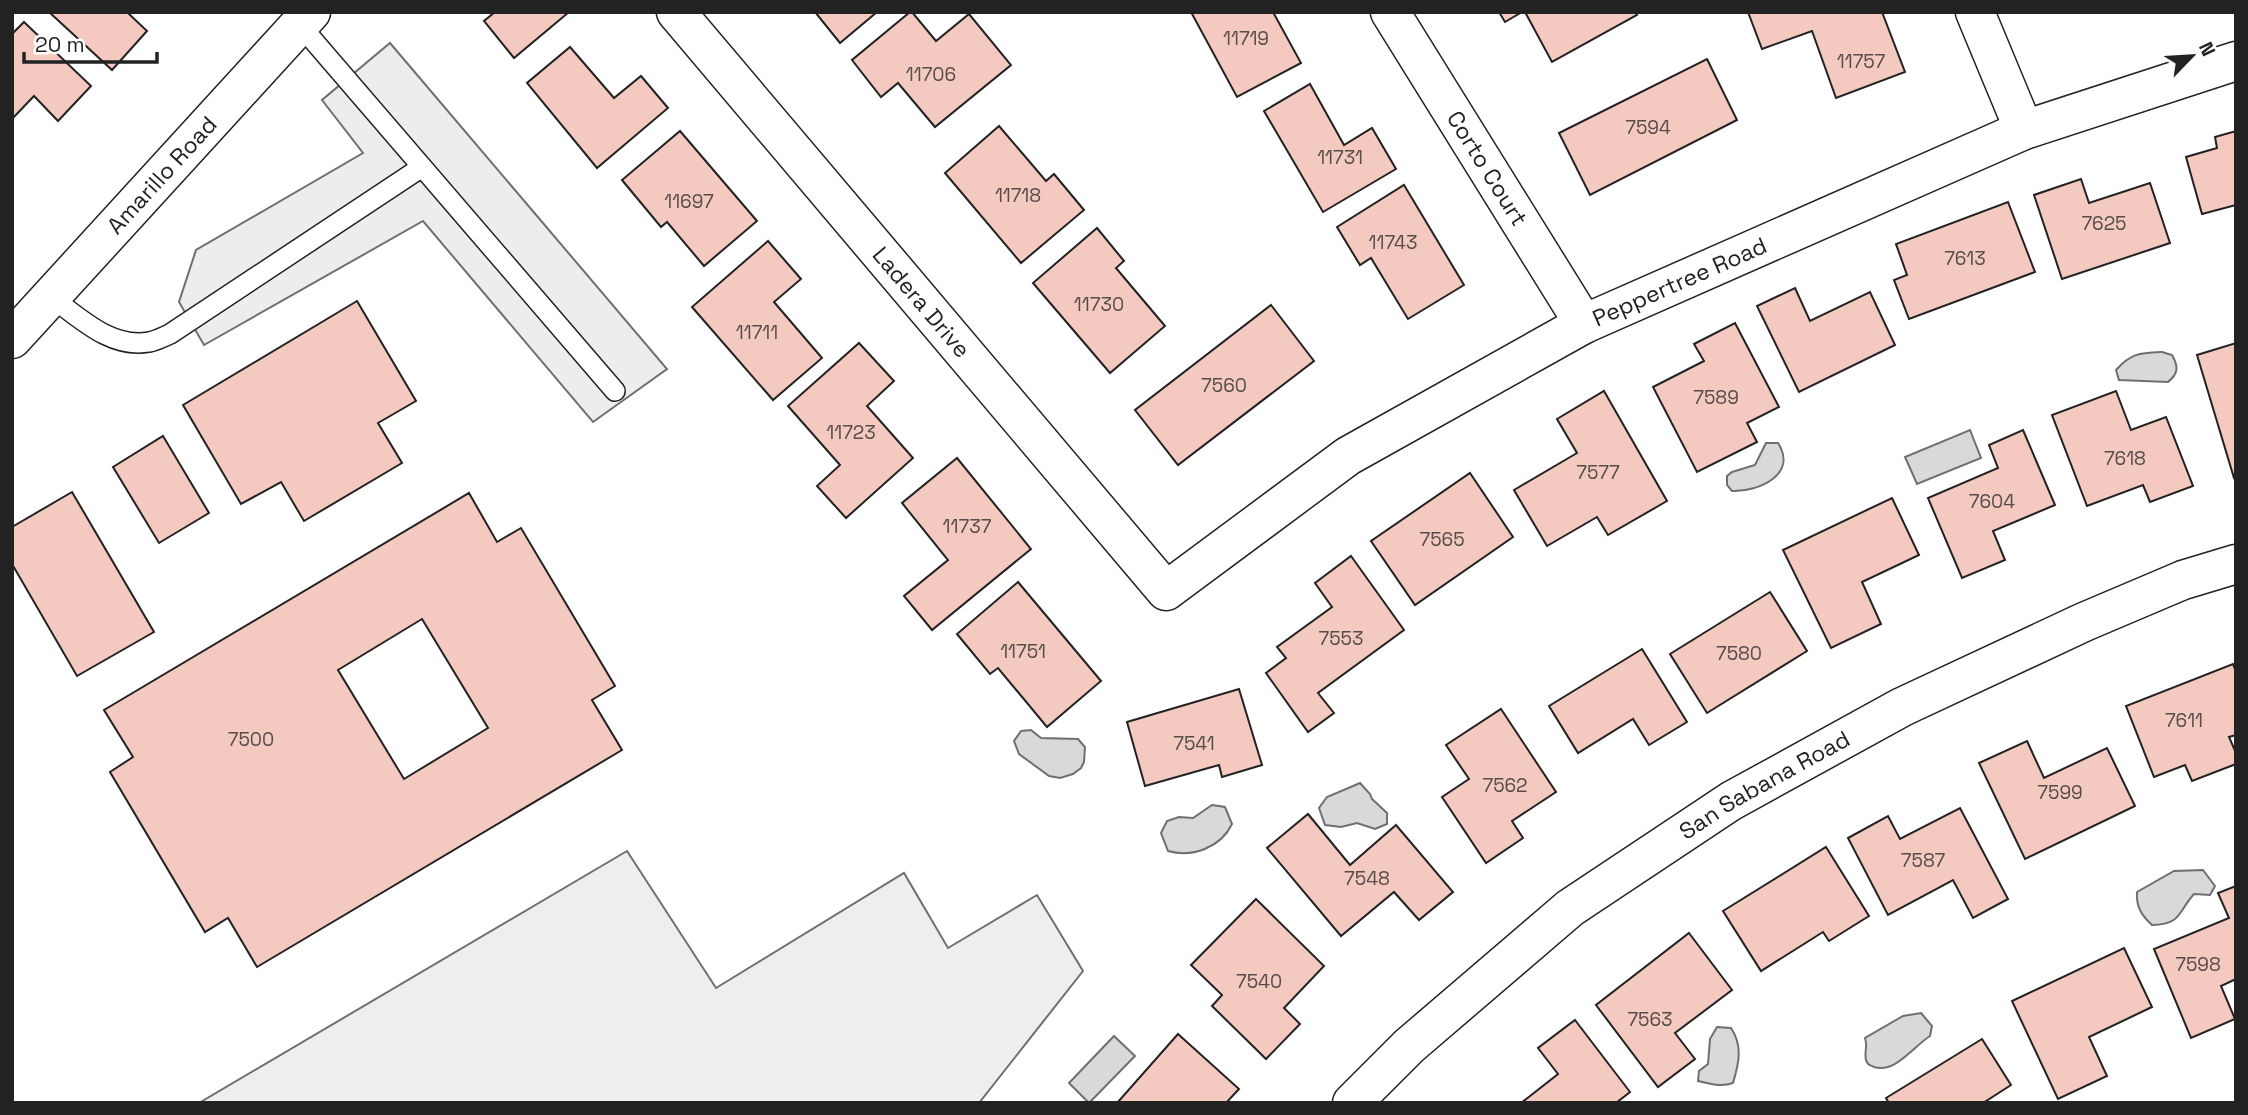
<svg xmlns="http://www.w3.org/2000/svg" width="2248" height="1115" font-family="'Space Grotesk',sans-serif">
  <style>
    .green { fill: #eee; stroke: #6f6f6f; stroke-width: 2 }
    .parking { fill: #ededed; stroke: #6f6f6f; stroke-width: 2 }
    .water { fill: #d9d9d9; stroke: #6f6f6f; stroke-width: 2 }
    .building { fill: #f3c9c0; stroke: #222; stroke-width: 2; fill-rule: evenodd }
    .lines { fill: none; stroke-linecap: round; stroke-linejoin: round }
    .lane-casing { stroke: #222; stroke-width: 22 }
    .street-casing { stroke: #222; stroke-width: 41 }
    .lane { stroke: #fff; stroke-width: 19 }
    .street { stroke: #fff; stroke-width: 38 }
    .labels { text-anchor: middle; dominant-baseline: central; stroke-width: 5; stroke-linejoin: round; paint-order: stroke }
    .number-label { font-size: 19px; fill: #564c4a }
    .street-label { font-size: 23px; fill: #222; stroke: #fff }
  </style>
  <rect width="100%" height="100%" fill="#fff"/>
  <polygon class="green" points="627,851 716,988 904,873 948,948 1037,895 1083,971 979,1103 199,1103"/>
  <polygon class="parking" points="390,43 667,369 593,422 423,221 204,345 179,302 196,250 363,153 322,100"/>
  <g class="water">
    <path d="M 2162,352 L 2172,355 C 2179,367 2178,374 2168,382 L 2119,380 L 2116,370 C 2131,353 2140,353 2162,352 Z"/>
    <polygon points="1970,430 1981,458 1917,484 1905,457"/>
    <path d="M 1766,443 L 1778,443 C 1798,474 1759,492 1732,491 L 1727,485 L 1727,476 L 1732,472 L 1755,465 Z"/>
    <polygon points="1031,730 1041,738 1078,739 1085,747 1084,762 1081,768 1073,774 1060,778 1049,776 1019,754 1014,741 1021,731"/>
    <polygon points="1360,783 1370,794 1372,799 1387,813 1387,824 1375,829 1357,823 1341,827 1325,825 1319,808 1327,797"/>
    <path d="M 1212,805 L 1225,807 L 1232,824 C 1221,847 1193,858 1168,851 L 1161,833 L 1167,821 L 1179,817 L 1193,818 Z"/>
    <path d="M 2203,870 L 2215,886 L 2210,895 L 2194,894 C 2177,913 2182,924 2152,925 C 2141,915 2136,906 2137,892 L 2174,871 Z"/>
    <path d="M 1921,1013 L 1932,1026 L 1930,1036 C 1914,1046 1895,1074 1874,1067 C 1870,1065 1867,1065 1866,1060 C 1864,1052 1868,1047 1865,1038 L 1903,1016 Z"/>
    <path d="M 1717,1027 L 1731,1028 C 1743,1046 1739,1063 1733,1083 C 1721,1087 1710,1084 1698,1081 L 1699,1071 L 1708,1064 L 1710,1039 Z"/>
    <polygon points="1114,1036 1135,1056 1089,1103 1069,1083"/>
  </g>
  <g class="building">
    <polygon points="49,12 127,12 147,31 112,70"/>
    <polygon points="495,12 569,12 514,58 484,21"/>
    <polygon points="815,12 877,12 840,43"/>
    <polygon points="910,12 912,12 936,41 969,14 1011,65 935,127 898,83 881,97 852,60"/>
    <polygon points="1191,12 1273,12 1301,63 1237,97"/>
    <polygon points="1499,12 1522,12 1505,22"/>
    <polygon points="1525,12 1635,12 1637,15 1552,62"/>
    <polygon points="1748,12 1882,12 1905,72 1836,98 1812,31 1762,49"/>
    <polygon points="24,22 91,86 58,121 34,96 12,119 12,34"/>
    <polygon points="570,47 614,98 641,76 668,108 597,168 527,83"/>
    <polygon points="1707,59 1737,120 1590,195 1559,133"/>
    <polygon points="1310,84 1344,145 1372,128 1396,169 1323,212 1264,111"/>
    <polygon points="999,126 1046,181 1054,174 1084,210 1021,263 945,173"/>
    <polygon points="680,131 757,221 704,266 667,222 661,227 622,180"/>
    <polygon points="2236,131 2236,205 2202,214 2186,157 2217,148 2215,137"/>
    <polygon points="2081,179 2089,203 2150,183 2170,243 2062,279 2034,195"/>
    <polygon points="1404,185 1464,285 1408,319 1371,258 1360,265 1337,227"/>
    <polygon points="2008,202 2035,272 1909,319 1894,280 1907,275 1896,244"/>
    <polygon points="1097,228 1124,261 1116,268 1165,326 1110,373 1033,283"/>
    <polygon points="768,241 801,279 774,302 822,358 773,400 692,307"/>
    <polygon points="1795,288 1810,321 1870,292 1895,345 1799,392 1757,306"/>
    <polygon points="357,301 416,401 378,423 402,463 304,521 281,482 241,504 183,405"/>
    <polygon points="1271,305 1314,361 1178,465 1135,410"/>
    <polygon points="1735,323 1779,407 1747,423 1757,442 1697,472 1653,387 1704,361 1694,344"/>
    <polygon points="859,343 894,381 867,406 913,458 846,518 817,486 840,465 788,406"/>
    <polygon points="2236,343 2236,477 2234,478 2197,355"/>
    <polygon points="1604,391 1667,501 1608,535 1597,517 1547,546 1514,490 1577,453 1557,419"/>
    <polygon points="2116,391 2131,430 2166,417 2193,486 2150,502 2143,485 2087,506 2052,415"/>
    <polygon points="2023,430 2055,505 1993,531 2005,560 1962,578 1928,498 1998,468 1989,445"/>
    <polygon points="163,436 209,513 159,543 113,467"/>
    <polygon points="957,458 1031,549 932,630 904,596 948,560 902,503"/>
    <polygon points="1470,473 1513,537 1415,605 1371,541"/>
    <polygon points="72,492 154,632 77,676 12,564 12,527"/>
    <path d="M 469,493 L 497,542 L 521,528 L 615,686 L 592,700 L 622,750 L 257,967 L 228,918 L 205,932 L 110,772 L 133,757 L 104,710 ZM 422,619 L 488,728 L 404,779 L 338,670 Z"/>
    <polygon points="1892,498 1919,555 1862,582 1881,624 1831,648 1783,550"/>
    <polygon points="1351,556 1404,630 1318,693 1334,713 1308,732 1266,673 1286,658 1277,647 1332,607 1315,583"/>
    <polygon points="1018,582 1101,681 1047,727 998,668 990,674 957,634"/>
    <polygon points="1770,592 1807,651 1707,713 1670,654"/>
    <polygon points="1642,649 1687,722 1649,745 1633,719 1578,753 1549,706"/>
    <polygon points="2233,664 2236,672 2236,735 2229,737 2236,753 2236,764 2192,781 2185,765 2154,777 2126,706"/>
    <polygon points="1239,689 1262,765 1222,777 1219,765 1145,786 1127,722"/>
    <polygon points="1501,709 1556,792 1512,821 1523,838 1486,863 1442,797 1469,779 1446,745"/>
    <polygon points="2027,741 2044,778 2107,748 2135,806 2025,859 1979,763"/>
    <polygon points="1960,808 2008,899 1973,918 1953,880 1888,915 1848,838 1888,816 1900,839"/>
    <polygon points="1308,814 1350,865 1396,825 1453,892 1419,920 1394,892 1341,936 1267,848"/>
    <polygon points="1826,847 1869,916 1829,941 1823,932 1761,971 1723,911"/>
    <polygon points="2236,886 2236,979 2221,986 2235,1019 2191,1038 2154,949 2229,918 2218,893"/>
    <polygon points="1256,899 1324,966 1284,1008 1300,1024 1266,1059 1212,1006 1222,995 1191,965"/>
    <polygon points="1689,933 1732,990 1675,1033 1695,1059 1658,1087 1596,1005"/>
    <polygon points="2124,948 2152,1007 2089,1037 2107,1076 2058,1099 2012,1001"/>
    <polygon points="1575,1020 1630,1092 1616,1103 1521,1103 1558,1074 1538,1048"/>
    <polygon points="1178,1034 1239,1089 1226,1103 1117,1103"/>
    <polygon points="1982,1039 2011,1085 1983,1103 1889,1103 1886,1098"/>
  </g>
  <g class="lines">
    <g class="lane-casing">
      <g id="lane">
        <polyline points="300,25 615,391"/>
        <path d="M 51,297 C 80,318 111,349 149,342 C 156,341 163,337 170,334 L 422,167"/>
      </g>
    </g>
    <g class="street-casing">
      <g id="street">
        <path id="s1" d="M 676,12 L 1166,591 L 1348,456 L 1584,324 L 2024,130 L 2236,61"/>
        <path id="s2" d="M 1390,12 L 1584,324"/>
        <polyline points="1975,12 2024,130"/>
        <path id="s3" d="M 12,339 L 311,12"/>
        <path id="s4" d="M 1352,1103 L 1409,1046 L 1570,908 L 1731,801 L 1902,707 L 2084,622 L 2183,580 L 2236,564"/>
      </g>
    </g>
    <use href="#lane" class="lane"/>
    <use href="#street" class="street"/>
  </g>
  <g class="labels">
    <g class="number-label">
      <text x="1246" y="38">11719</text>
      <text x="1861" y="61">11757</text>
      <text x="931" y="74">11706</text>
      <text x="1648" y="127">7594</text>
      <text x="1340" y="157">11731</text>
      <text x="1018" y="195">11718</text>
      <text x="689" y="201">11697</text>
      <text x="2104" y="223">7625</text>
      <text x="1393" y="242">11743</text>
      <text x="1965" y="258">7613</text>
      <text x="1099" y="304">11730</text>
      <text x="757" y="332">11711</text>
      <text x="1224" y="385">7560</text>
      <text x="1716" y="397">7589</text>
      <text x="851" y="432">11723</text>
      <text x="2125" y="458">7618</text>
      <text x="1598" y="472">7577</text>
      <text x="1992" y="501">7604</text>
      <text x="967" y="526">11737</text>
      <text x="1442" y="539">7565</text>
      <text x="1341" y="638">7553</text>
      <text x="1023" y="651">11751</text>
      <text x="1739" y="653">7580</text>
      <text x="2184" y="720">7611</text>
      <text x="251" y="739">7500</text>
      <text x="1194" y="743">7541</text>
      <text x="1505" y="785">7562</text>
      <text x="2060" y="792">7599</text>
      <text x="1923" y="860">7587</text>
      <text x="1367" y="878">7548</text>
      <text x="2198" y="964">7598</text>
      <text x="1259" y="981">7540</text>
      <text x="1650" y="1019">7563</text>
    </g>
    <g class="street-label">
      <text stroke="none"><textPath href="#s2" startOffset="184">Corto Court</textPath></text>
      <text stroke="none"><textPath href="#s3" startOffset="222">Amarillo Road</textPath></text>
      <text stroke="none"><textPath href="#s1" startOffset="1360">Peppertree Road</textPath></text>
      <text stroke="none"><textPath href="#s1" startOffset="380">Ladera Drive</textPath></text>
      <text stroke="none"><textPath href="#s4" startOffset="523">San Sabana Road</textPath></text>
    </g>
  </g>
  <rect width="2248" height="1115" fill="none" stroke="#222222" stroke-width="28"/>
  <g transform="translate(2192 56) rotate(65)" stroke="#ffffff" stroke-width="5" paint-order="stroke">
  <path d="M0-5L12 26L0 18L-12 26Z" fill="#222222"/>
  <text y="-10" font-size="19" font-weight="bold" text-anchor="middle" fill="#222222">N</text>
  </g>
  <path d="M24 52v10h133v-10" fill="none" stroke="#222222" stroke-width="3.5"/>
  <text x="35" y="52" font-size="21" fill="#222222" stroke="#ffffff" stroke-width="5" paint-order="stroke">20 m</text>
</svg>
